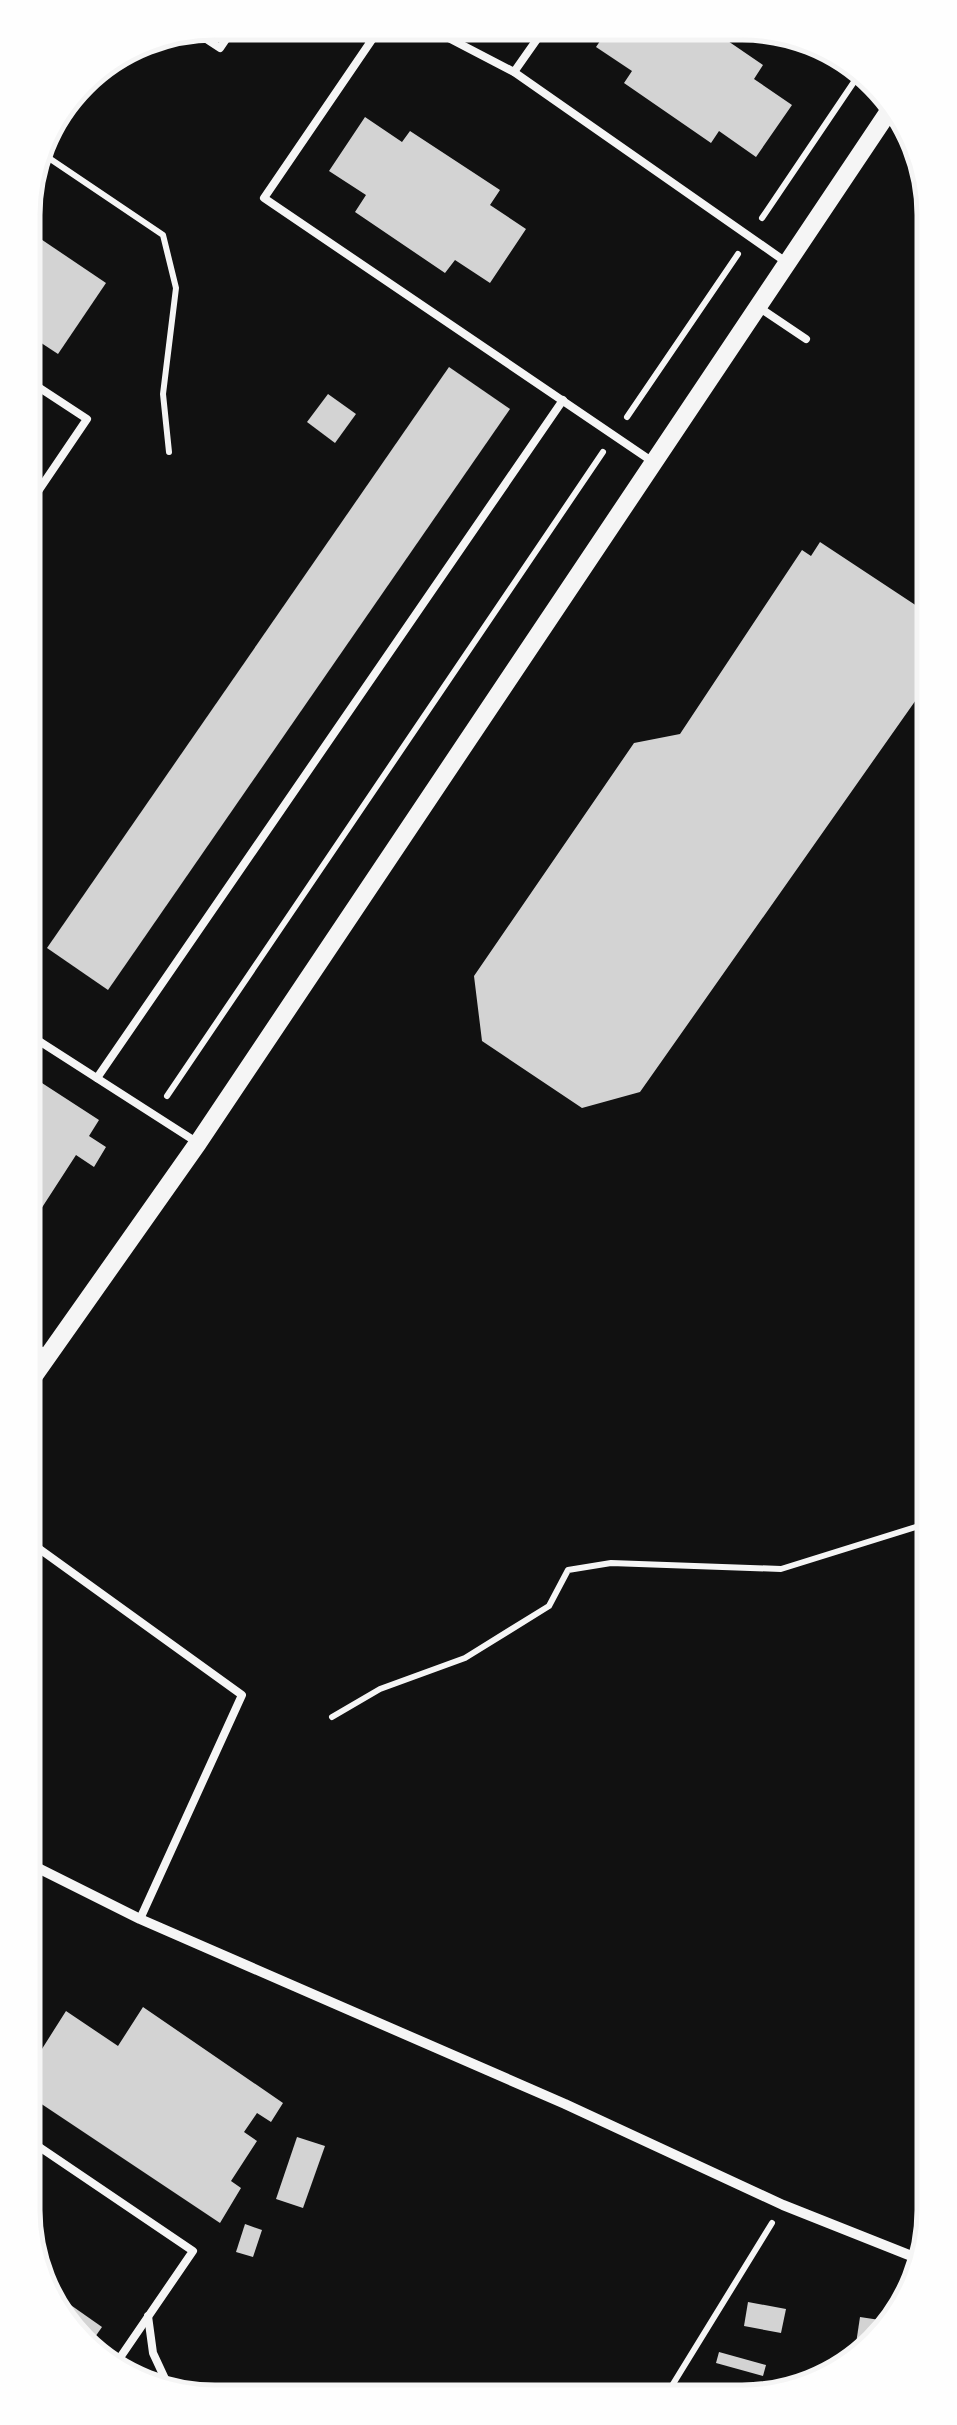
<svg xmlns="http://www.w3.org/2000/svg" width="957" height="2425" font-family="'PT Sans Narrow',sans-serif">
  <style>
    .building { fill: #d3d3d3 }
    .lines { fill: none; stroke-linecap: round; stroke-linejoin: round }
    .path { stroke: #f5f5f5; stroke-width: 6 }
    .service { stroke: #f5f5f5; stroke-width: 8 }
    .minor { stroke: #f5f5f5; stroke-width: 10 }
    .tertiary { stroke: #f5f5f5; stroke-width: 18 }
    .rim { fill: none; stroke: #f5f5f5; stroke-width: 5 }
  </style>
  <rect width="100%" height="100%" fill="#111"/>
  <g class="building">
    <polygon points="611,25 706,26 763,65 754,79 792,105 756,157 719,131 711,143 624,83 632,71 596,47"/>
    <polygon points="365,117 402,142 410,131 500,190 490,205 526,229 490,283 455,260 445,273 355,212 366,195 329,171"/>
    <polygon points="23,227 106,283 58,354 23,331"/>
    <polygon points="449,367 510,409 108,990 47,948"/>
    <polygon points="328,394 356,414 335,443 307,422"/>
    <polygon points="820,542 929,614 927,635 929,637 930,680 640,1092 582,1108 482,1041 474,976 634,743 680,734 802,550 811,556"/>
    <polygon points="25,1072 99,1120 89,1136 106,1147 94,1167 76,1155 32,1223 26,1219"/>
    <polygon points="143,2007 283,2103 271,2122 257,2113 244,2132 257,2141 231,2181 241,2188 220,2223 28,2095 28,2071 66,2011 118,2046"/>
    <polygon points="297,2137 325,2146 303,2208 276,2199"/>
    <polygon points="245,2224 262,2230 253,2257 236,2252"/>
    <polygon points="45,2287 102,2327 86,2350 79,2346"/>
    <polygon points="748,2302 786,2309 781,2333 744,2326"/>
    <polygon points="860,2317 893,2322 887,2336 854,2357"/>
    <polygon points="719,2352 766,2365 763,2376 716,2363"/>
  </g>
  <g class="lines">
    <g class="path">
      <polyline points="37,150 163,235 176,288 163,394 169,452"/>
      <polyline points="762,218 862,70"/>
      <polyline points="627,417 738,254"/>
      <polyline points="167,1096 603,452"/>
      <polyline points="332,1717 380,1689 465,1658 549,1606 568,1570 611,1563 781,1569 932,1522"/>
      <polyline points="665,2397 772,2223"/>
    </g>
    <g class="service">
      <polyline points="346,23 370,41"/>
      <polyline points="194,31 220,48 237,23"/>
      <polyline points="514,72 547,25"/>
      <polyline points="760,308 806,339"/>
      <polyline points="23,377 87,419 24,512"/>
      <polyline points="653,462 264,198 382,25 439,33 514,72 786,262"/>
      <polyline points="25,1032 198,1143"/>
      <polyline points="97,1078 563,400"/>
      <polyline points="26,1340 47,1355"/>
      <polyline points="27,1540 242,1695 140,1919"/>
      <polyline points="29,2140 193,2251 115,2365"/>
      <polyline points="148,2316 153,2353 173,2396"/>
    </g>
    <polyline class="minor" points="28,1863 140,1919 565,2104 783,2205 919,2259"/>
    <polyline class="tertiary" points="26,1387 198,1143 893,105"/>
  </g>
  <path d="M0 0H957V2425H0ZM215 40H742A175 175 0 0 1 917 215V2210A175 175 0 0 1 742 2385H215A175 175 0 0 1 40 2210V215A175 175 0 0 1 215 40Z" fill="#fefefe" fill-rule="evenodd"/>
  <path class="rim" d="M215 40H742A175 175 0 0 1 917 215V2210A175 175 0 0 1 742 2385H215A175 175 0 0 1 40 2210V215A175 175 0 0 1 215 40Z"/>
</svg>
